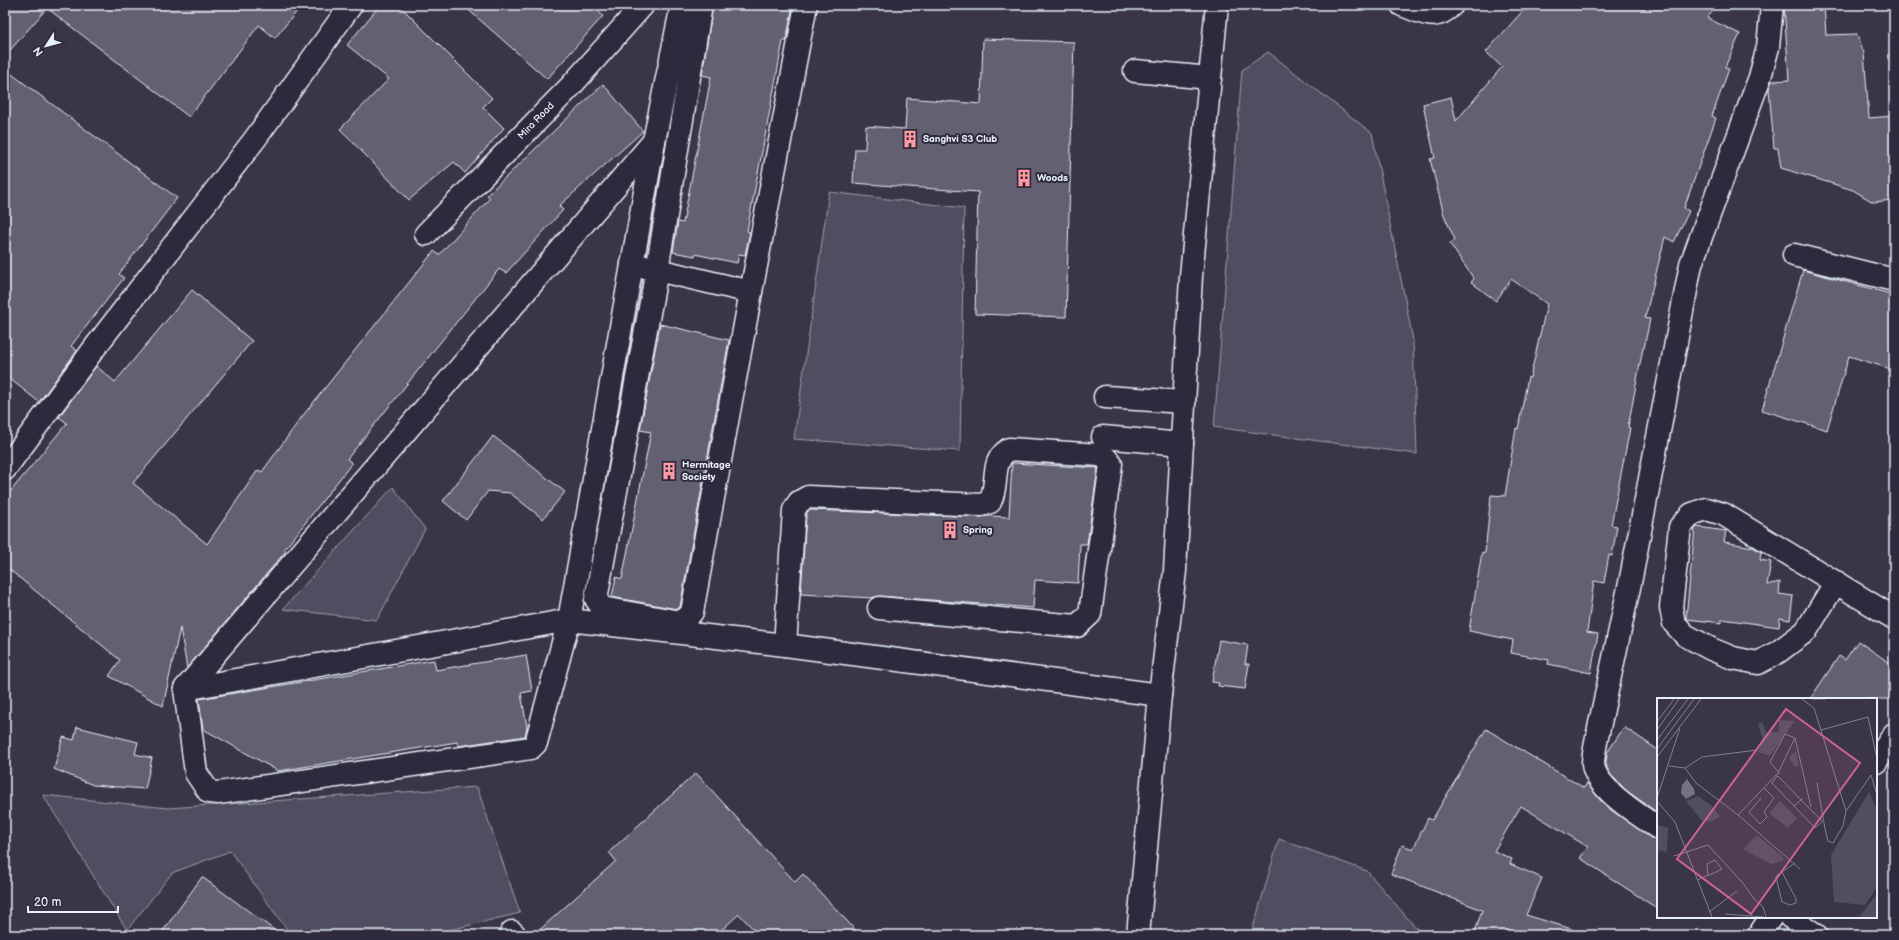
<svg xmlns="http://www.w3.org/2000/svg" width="1899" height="940" font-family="'Balsamiq Sans',sans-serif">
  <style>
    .green { fill: #504e5f; stroke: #9ca0ac }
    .building { fill: #636171; stroke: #e8f1f8 }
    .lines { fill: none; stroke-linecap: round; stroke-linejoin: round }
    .street-casing { stroke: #e8f1f8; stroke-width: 25 }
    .street { stroke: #2f2a3d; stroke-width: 22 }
    .labels { text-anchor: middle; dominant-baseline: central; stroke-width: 4; stroke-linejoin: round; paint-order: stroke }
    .street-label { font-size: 10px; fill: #e8f1f8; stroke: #2f2a3d }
    .poi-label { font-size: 10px; font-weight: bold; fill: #e8f1f8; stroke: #2f2a3d; text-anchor: start }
    .inset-road { fill: none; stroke: #80818e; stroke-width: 1 }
    .view { fill: #cf6492; fill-opacity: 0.15; stroke: #cf6492; stroke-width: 2 }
    .inset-edge { fill: none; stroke: #e8f1f8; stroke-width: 2 }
  </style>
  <rect width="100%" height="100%" fill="#3a3648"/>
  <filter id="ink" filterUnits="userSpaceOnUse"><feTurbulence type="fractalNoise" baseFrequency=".025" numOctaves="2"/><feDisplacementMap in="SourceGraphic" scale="8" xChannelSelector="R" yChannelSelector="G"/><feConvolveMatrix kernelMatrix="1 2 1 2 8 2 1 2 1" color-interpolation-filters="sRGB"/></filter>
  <g filter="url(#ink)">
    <g class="green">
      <polygon points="1268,52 1372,133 1413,340 1417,454 1214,427 1242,70"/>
      <polygon points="829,192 964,208 960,451 794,439"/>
      <polygon points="393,487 425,529 377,620 283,609"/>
      <polygon points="477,787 520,913 429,935 291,935 230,851 172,873 127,930 43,795 168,808"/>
      <polygon points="1279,839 1367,871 1422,935 1251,935"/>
    </g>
    <g class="building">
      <polygon points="5,5 302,5 275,38 259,25 189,117 47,8 5,56"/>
      <polygon points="380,5 399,5 492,98 483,107 504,128 465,173 454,162 409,200 340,129 389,79 347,45"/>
      <polygon points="463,5 591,5 603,16 547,79"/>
      <polygon points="713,5 793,5 786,41 783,41 747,231 750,232 745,255 739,254 737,263 695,254 695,256 673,252 678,222 683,223 711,77 702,75"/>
      <polygon points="1528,5 1718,5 1707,18 1740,34 1725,67 1729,69 1712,116 1716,118 1684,208 1689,211 1674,242 1665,237 1645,318 1650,319 1644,348 1643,348 1628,427 1630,428 1611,525 1617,526 1612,556 1609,555 1604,583 1594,581 1587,632 1598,634 1591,673 1548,664 1549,660 1511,653 1513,640 1469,631 1482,552 1485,553 1491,495 1505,496 1516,428 1518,429 1528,377 1530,378 1547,304 1511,279 1496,301 1471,282 1474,279 1450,244 1455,240 1444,215 1430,159 1435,158 1423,104 1451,97 1456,121 1502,67 1486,52"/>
      <polygon points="1784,5 1824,5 1826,35 1857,34 1864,53 1869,118 1894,116 1894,200 1873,202 1853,190 1781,168 1778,148 1774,148 1769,89 1772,81 1789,80"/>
      <polygon points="983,39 1074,42 1066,317 975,314 978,192 853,183 855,149 865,149 866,126 905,129 907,98 981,104"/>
      <polygon points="5,69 177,198 119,274 124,278 71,346 77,351 39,402 5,375"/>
      <polygon points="603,84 643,131 559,206 563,210 506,273 499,269 347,459 352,463 284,550 286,551 187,668 180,628 163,706 109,676 120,660 5,566 5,498 67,423 59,417 96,366 115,382 192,290 252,341 133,483 207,544 258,470 262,472 301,418 434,251 439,255 490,198 487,195"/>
      <polygon points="1803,270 1894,295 1894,370 1849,356 1827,430 1762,410"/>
      <polygon points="660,324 729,340 680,607 677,609 612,597 616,577 622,579 651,432 640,430"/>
      <polygon points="493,436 565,492 543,519 510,493 488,491 466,520 443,501"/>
      <polygon points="1012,463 1098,468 1087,544 1080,544 1078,583 1035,580 1033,608 880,596 872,598 801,594 806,514 808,511 811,510 980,517 989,516 1009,517"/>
      <polygon points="1697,527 1726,531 1724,542 1753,547 1761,552 1760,560 1771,562 1767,585 1780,582 1779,594 1793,596 1790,620 1780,618 1779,627 1722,619 1722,623 1687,619 1686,617 1695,529"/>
      <polygon points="1219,640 1248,645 1245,664 1249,664 1245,689 1218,686 1219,683 1212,682"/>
      <polygon points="1858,641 1894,666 1894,699 1810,699 1839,656 1845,660"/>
      <polygon points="526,655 532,691 521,693 527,727 525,736 458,746 457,742 278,771 203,729 199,699 434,660 436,670"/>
      <polygon points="77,727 138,742 135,754 152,758 145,789 93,785 54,769 63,737 74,740"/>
      <polygon points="1624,727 1658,750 1658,813 1627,791 1611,775 1607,768 1606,762 1607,753"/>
      <polygon points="1486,729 1584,788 1587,783 1600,800 1611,810 1651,838 1658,840 1658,909 1580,858 1588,847 1521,806 1494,851 1512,859 1510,864 1542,878 1526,915 1572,929 1572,935 1474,935 1482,910 1391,874 1402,845 1413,849 1428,818 1432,820"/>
      <polygon points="696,773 795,882 803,874 860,935 759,935 739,914 716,935 534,935 616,861 609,852"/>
      <polygon points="202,877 281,935 160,935"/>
    </g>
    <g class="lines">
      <g class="street-casing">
        <g id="street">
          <path d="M 1402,5 C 1422,12 1435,23 1452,5"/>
          <polyline points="1135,71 1210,78"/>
          <polyline points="654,141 185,689 569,620 785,645 1160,695 1138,935"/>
          <polyline points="426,234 570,87 643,5"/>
          <polyline points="1794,255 1894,280"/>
          <polyline points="632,264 751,292 692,612 688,617 680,622 602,608 596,599 657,270 701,5"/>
          <polyline points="751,292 806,5"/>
          <polyline points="1105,397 1184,402"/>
          <polyline points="1103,437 1182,444"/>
          <polyline points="5,469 96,346 255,139 351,5"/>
          <polyline points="1836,582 1806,631 1778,652 1758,663 1733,658 1711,649 1685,635 1674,623 1671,607 1680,527 1692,514 1706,509 1723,514 1894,618"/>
          <path d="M 785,645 L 794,510 L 799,502 L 808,497 L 981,505 L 990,502 C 1000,481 989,463 1009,449 L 1099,455 L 1106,458 L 1111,464 L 1090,614 L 1077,626 L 879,608"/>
          <polyline points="185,689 196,773 209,792 218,793 531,748 536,743 569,620 654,141 681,10 681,5"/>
          <polyline points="1160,695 1175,571 1191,276 1217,5"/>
          <polyline points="1876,762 1894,734"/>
          <path d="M 1658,828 C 1639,815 1595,788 1593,764 C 1593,757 1595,749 1596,742 L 1631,578 L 1691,264 L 1760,77 L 1768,47 L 1772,5"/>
          <polyline points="1790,917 1816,935"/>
          <polyline points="512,932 515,935"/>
          <polyline points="1759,935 1771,917"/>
        </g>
      </g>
      <use href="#street" class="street"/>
    </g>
  </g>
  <defs>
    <g id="building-bare" transform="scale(1.38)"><path d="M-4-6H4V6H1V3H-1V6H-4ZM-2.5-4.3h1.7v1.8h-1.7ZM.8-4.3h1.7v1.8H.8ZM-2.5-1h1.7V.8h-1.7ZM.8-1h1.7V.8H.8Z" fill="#ff9aa2" stroke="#2f2a3d" stroke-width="2.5" paint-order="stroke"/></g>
  </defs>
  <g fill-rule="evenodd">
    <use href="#building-bare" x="910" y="139"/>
    <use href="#building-bare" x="1024" y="178"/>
    <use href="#building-bare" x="669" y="471"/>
    <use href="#building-bare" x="950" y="530"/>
  </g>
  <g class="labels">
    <g class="street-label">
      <text transform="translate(536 121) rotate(-46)">Mira Road</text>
    </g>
    <g class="poi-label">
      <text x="923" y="139">Sanghvi S3 Club</text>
      <text x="1037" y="178">Woods</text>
      <text x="682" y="465">Hermitage<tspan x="682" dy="12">Society</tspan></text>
      <text x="963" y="530">Spring</text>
    </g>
  </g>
  <g transform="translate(1657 698)">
    <rect width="220" height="220" fill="#3a3648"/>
    <path d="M 122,22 L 138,23 L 113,58 L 101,54 L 106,42 L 101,26 L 105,24 L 109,34 L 122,34 ZM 139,53 L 142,68 L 137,68 L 132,59 ZM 212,94 L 220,112 L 220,189 L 208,207 L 177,204 L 174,157 ZM 41,98 L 55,108 L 63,118 L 56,123 L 46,124 L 29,103 ZM 123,103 L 140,120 L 131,130 L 112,115 ZM 0,127 L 11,130 L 10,154 L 2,152 L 0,161 ZM 100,137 L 126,159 L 126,163 L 114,166 L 86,151 ZM 220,196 L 220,219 L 202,219 Z" fill="#504e5f"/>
    <path d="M 30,81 L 37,91 L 38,96 L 29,101 L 24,95 L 25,87 Z" fill="#737482"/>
    <path class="inset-road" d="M 145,1 L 157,10 L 189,113 L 186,128 L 176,145 L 171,143 L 168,131 L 160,85M 155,1 L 169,1M 0,24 L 17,1M 0,32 L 22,1M 164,32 L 211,19 L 220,61M 0,42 L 31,1M 0,51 L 37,1M 0,59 L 44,1M 12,68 L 28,70 L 39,85 L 81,117 L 121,75 L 138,40 L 154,109M 28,70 L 45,59 L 100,52M 123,76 L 113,64 L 128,36 L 138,40M 0,100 L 23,30M 104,100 L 92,114 L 103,126 L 110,119 L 107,114 L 117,100 L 107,90M 0,103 L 18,124 L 55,219M 137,108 L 158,130 L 165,124 L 164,122 L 144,102 L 121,78 L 120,78 L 115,85 L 137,108 L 144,102 L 146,100M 189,113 L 214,77 L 220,97M 81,117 L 143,171M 17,158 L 51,147 L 85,184 L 98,202 L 106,209 L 109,219M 125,174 L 139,201 L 139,205 L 133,207 L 125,204 L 119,179 L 119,178 L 138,165M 40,182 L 59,174 L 65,171 L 58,162 L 50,166 L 51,177M 52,214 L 80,193M 68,216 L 107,219"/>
    <path class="view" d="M 129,11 L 203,65 L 94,216 L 20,161 Z"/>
    <rect width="220" height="220" class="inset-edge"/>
  </g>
  <rect width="1899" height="940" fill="none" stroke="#2f2a3d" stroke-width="20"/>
  <rect x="10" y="10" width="1879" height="920" fill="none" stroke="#e8f1f8" stroke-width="1.5" filter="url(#ink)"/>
  <g transform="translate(46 46) rotate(234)" stroke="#2f2a3d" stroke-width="3" paint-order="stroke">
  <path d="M0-3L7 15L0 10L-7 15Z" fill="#e8f1f8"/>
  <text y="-6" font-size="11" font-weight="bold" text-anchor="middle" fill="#e8f1f8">N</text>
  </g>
  <path d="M28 906v6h90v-6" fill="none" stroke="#e8f1f8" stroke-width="2"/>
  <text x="34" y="906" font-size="12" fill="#e8f1f8" stroke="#2f2a3d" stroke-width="3" paint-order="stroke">20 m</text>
</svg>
